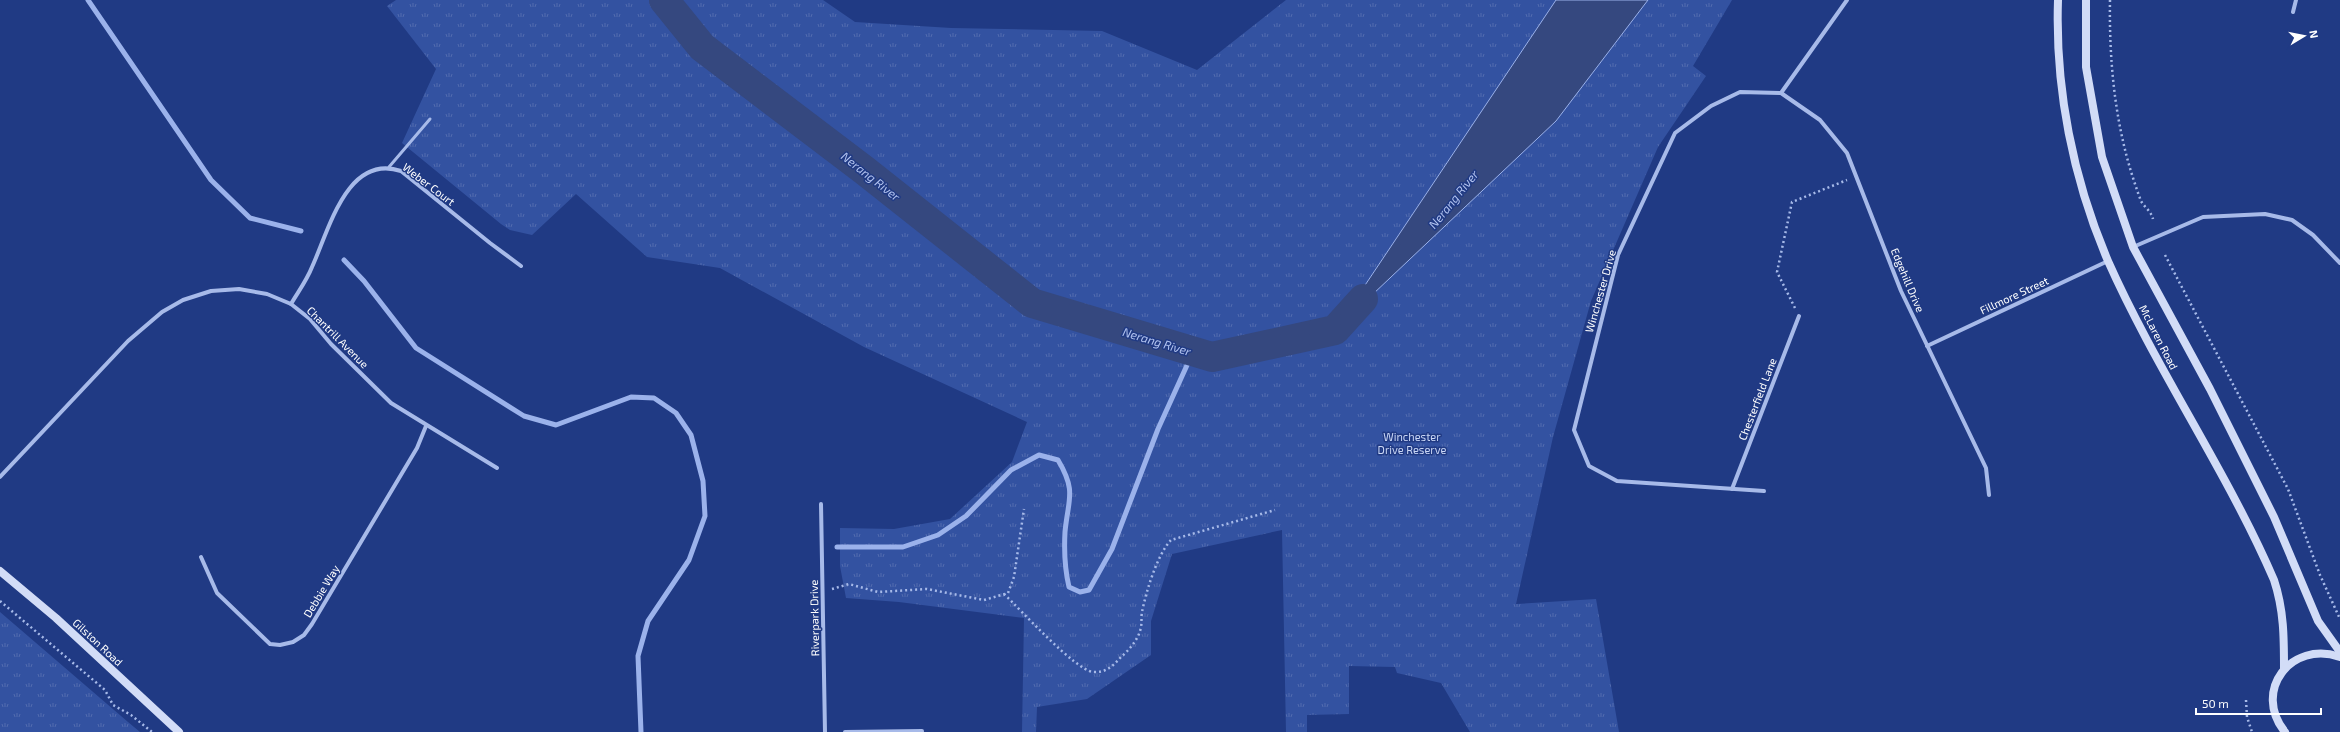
<svg xmlns="http://www.w3.org/2000/svg" width="2340" height="732" font-family="'Exo 2',sans-serif">
  <style>
    .park { fill: url(#park-tufts) }
    .water { fill: #35487f; stroke: #9bb2eb }
    .lines { fill: none; stroke-linecap: round; stroke-linejoin: round }
    .stream { stroke: #9bb2eb; stroke-width: 5 }
    .river { stroke: #35487f; stroke-width: 30 }
    .path { stroke: #a7bae9; stroke-width: 2.5; stroke-dasharray: 2 3; stroke-linecap: butt }
    .lane { stroke: #a7bae9; stroke-width: 3 }
    .street { stroke: #a7bae9; stroke-width: 4 }
    .secondary { stroke: #d2dcf7; stroke-width: 8 }
    .labels { text-anchor: middle; dominant-baseline: central; stroke-width: 3; stroke-linejoin: round; paint-order: stroke }
    .street-label { font-size: 11px; fill: #fff; stroke: #203a84 }
    .park-label { font-size: 11px; fill: #cbd8f7; stroke: #203a84 }
    .water-label { font-size: 12px; font-style: italic; fill: #b3c4f1; stroke: #203a84 }
  </style>
  <defs>
    <pattern id="park-tufts" width="24" height="20" patternUnits="userSpaceOnUse"><rect width="24" height="20" fill="#3352a1"/><path d="M3 7l-1-3M5 7V3M7 7l1-3M15 17l-1-3M17 17v-4M19 17l1-3" fill="none" stroke="#526caf"/></pattern>
  </defs>
  <rect width="100%" height="100%" fill="#203a84"/>
  <g class="park">
    <polygon points="396,0 823,0 855,22 951,28 1102,31 1197,70 1286,0 1556,0 1336,328 1556,121 1648,0 1732,0 1693,66 1706,76 1658,147 1591,301 1553,437 1516,604 1596,599 1619,732 1470,732 1441,683 1397,673 1395,667 1349,666 1349,714 1307,715 1307,732 1286,732 1282,530 1172,554 1151,621 1151,655 1087,699 1037,707 1036,732 1022,732 1024,618 899,602 846,598 840,566 840,528 894,529 950,519 1012,462 1027,422 864,347 720,268 647,257 576,194 532,235 510,230 501,224 402,143 436,69 387,6"/>
    <polygon points="0,612 128,722 140,732 0,732"/>
  </g>
  <polygon class="water" points="1556,0 1648,0 1556,121 1335,330"/>
  <g class="lines">
    <g class="stream">
      <polyline points="88,0 211,180 250,218 301,231"/>
      <polyline points="344,260 364,281 416,348 524,416 556,425 631,397 654,398 676,413 691,435 703,481 705,516 689,560 648,621 638,656 641,732"/>
      <path d="M 837,547 L 903,547 L 938,535 L 966,516 L 1011,470 L 1039,455 L 1058,460 C 1077,492 1068,499 1065,532 C 1064,550 1065,570 1069,587 L 1080,592 L 1089,590 L 1112,549 L 1158,429 L 1193,352"/>
    </g>
    <polyline class="river" points="664,0 702,47 864,170 1032,303 1212,357 1335,330 1363,299"/>
    <g class="path">
      <path d="M 2110,0 C 2109,62 2115,125 2135,184 C 2137,190 2139,196 2141,201 C 2145,208 2151,211 2153,219"/>
      <polyline points="2165,255 2288,489 2320,575 2340,619"/>
      <polyline points="1795,308 1777,272 1792,202 1847,180"/>
      <polyline points="832,589 849,584 878,592 927,589 984,600 1008,593 1014,577 1024,509"/>
      <path d="M 1004,594 C 1020,609 1075,670 1093,672 C 1106,673 1113,666 1121,657 C 1129,650 1139,639 1141,627 C 1142,622 1141,617 1142,612 C 1146,592 1157,555 1171,540 L 1275,510"/>
      <polyline points="0,601 105,690 113,705 131,715 152,732"/>
      <polyline points="2246,700 2247,717 2252,732"/>
    </g>
    <polyline class="lane" points="389,167 430,119"/>
    <g class="street">
      <polyline points="2293,12 2296,0"/>
      <polyline points="1781,93 1820,120 1847,153 1901,291 1986,468 1989,495"/>
      <polyline points="1781,93 1847,0"/>
      <polyline points="2133,247 2203,217 2265,214 2292,220 2313,235 2340,263"/>
      <path d="M 291,304 C 298,292 307,280 312,267 C 329,230 347,153 401,171 L 490,243 L 521,266"/>
      <polyline points="1927,346 2108,261"/>
      <polyline points="0,477 128,341 162,312 183,300 211,291 239,289 267,294 291,304 310,319 331,344 391,403 497,468"/>
      <polyline points="1732,489 1799,316"/>
      <polyline points="1764,491 1617,481 1589,466 1574,430 1618,255 1675,133 1711,106 1740,92 1781,93"/>
      <polyline points="821,504 825,732"/>
      <polyline points="201,557 217,593 270,644 280,645 293,642 304,635 312,624 417,448 426,426"/>
      <polyline points="845,732 922,731"/>
    </g>
    <g class="secondary">
      <path d="M 2058,0 C 2055,89 2073,179 2108,261 C 2157,371 2227,471 2274,580 C 2284,610 2284,638 2284,669"/>
      <polyline points="2086,0 2086,67 2102,157 2133,247 2210,389 2274,517 2318,621 2340,652"/>
      <polyline points="0,571 56,618 179,732"/>
      <path d="M 2285,732 C 2252,691 2291,640 2340,657"/>
    </g>
  </g>
  <g class="labels">
    <g class="street-label">
      <text transform="translate(429 184) rotate(37)">Weber Court</text>
      <text transform="translate(1908 280) rotate(67)">Edgehill Drive</text>
      <text transform="translate(1600 291) rotate(-74)">Winchester Drive</text>
      <text transform="translate(2014 295) rotate(-25)">Fillmore Street</text>
      <text transform="translate(338 337) rotate(45)">Chantrill Avenue</text>
      <text transform="translate(2159 337) rotate(63)">McLaren Road</text>
      <text transform="translate(1757 399) rotate(-69)">Chesterfield Lane</text>
      <text transform="translate(321 591) rotate(-59)">Debbie Way</text>
      <text transform="translate(814 618) rotate(-91)">Riverpark Drive</text>
      <text transform="translate(98 642) rotate(43)">Gilston Road</text>
    </g>
    <g class="park-label">
      <text x="1412" y="436">Winchester<tspan x="1412" dy="13">Drive Reserve</tspan></text>
    </g>
    <g class="water-label">
      <text transform="translate(871 176) rotate(38)">Nerang River</text>
      <text transform="translate(1453 199) rotate(-51)">Nerang River</text>
      <text transform="translate(1157 341) rotate(17)">Nerang River</text>
    </g>
  </g>
  <g transform="translate(2304 36) rotate(80)" stroke="#203a84" stroke-width="3" paint-order="stroke">
  <path d="M0-3L7 15L0 10L-7 15Z" fill="#ffffff"/>
  <text y="-6" font-size="11" font-weight="bold" text-anchor="middle" fill="#ffffff">N</text>
  </g>
  <path d="M2196 708v6h125v-6" fill="none" stroke="#ffffff" stroke-width="2"/>
  <text x="2202" y="708" font-size="12" fill="#ffffff" stroke="#203a84" stroke-width="3" paint-order="stroke">50 m</text>
</svg>
